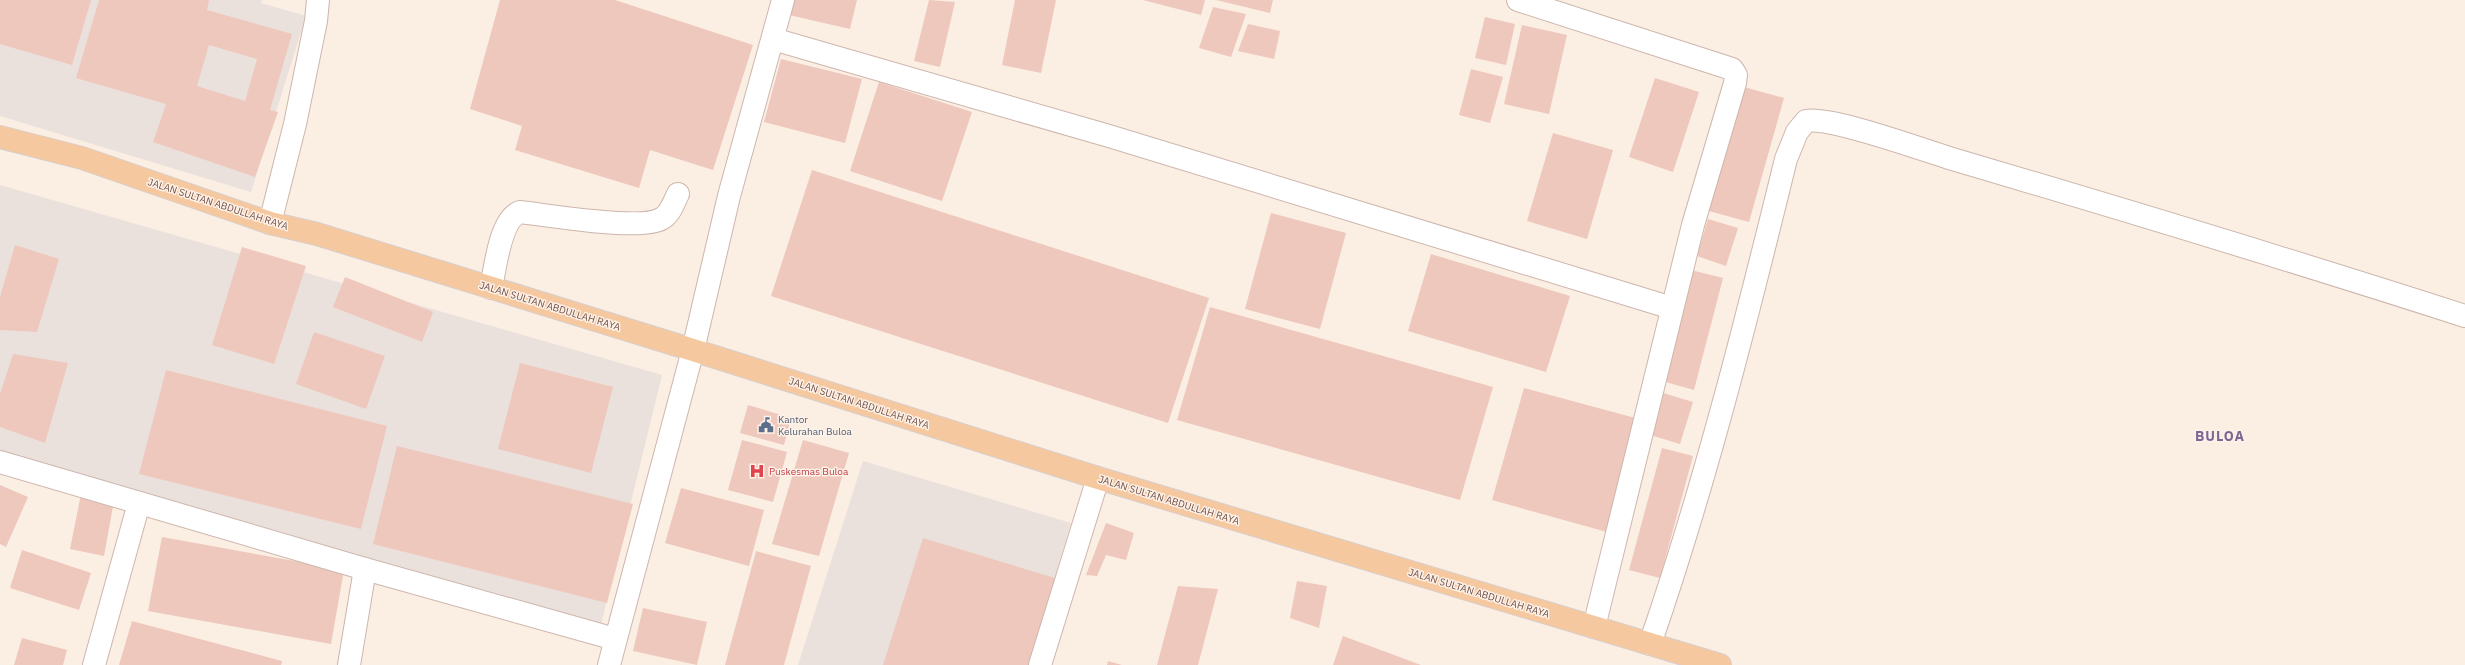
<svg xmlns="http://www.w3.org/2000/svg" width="2465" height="665" font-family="'IBM Plex Sans',sans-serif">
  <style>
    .industrial { fill: #eae1dd }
    .building { fill: #eec8bc; fill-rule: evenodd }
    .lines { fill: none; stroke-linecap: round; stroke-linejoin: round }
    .minor-casing { stroke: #cdb6ad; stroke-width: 24 }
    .major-casing { stroke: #d7cfcd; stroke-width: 24 }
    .minor { stroke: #fff; stroke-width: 22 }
    .major { stroke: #f6c89f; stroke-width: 22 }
    .labels { text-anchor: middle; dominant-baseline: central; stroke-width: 3; stroke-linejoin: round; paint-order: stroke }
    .street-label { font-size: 10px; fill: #71524b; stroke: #fef2e8 }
    .service-label { font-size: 10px; fill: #4e5e75; stroke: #fef2e8; text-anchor: start }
    .health-label { font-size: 10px; fill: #be3a42; stroke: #fef2e8; text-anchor: start }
    .district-label { font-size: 14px; font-weight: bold; letter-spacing: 1px; fill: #7e6694; stroke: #fef2e8 }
  </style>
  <rect width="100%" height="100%" fill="#fbeee3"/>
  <g class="industrial">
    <polygon points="0,0 262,0 261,3 306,16 251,192 0,116"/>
    <polygon points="0,185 662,375 601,625 0,451"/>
    <polygon points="863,461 1071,523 1028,665 798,665"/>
  </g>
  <g class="building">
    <polygon points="0,0 91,0 72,65 0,44"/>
    <path d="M 99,0 L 209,0 L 207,10 L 292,34 L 270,110 L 278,112 L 255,177 L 153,142 L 166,104 L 76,78 ZM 209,45 L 257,59 L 245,101 L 197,86 Z"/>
    <polygon points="500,0 615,0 753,45 713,170 650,150 639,188 515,150 522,126 470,109"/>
    <polygon points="793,0 857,0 850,29 789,15"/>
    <polygon points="929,0 955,2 940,67 914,61"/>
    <polygon points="1015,0 1056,0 1041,73 1002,65"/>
    <polygon points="1143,0 1205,0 1201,15"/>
    <polygon points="1216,0 1273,0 1270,13"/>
    <polygon points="1213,7 1246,14 1231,57 1199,48"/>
    <polygon points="1485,17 1515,24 1506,65 1475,58"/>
    <polygon points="1248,24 1280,31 1274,59 1238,51"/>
    <polygon points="1522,25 1567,35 1549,114 1504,104"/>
    <polygon points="781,59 862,79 845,143 764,122"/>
    <polygon points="1471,69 1503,77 1490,123 1459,115"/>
    <polygon points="1655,78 1699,92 1673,172 1629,157"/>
    <polygon points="879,82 972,112 942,201 850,171"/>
    <polygon points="1744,87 1784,98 1749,222 1709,211"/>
    <polygon points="1553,133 1613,150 1587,239 1527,221"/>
    <polygon points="812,170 1209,298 1168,423 771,296"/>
    <polygon points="1271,213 1346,233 1320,329 1245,309"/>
    <polygon points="1708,219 1738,228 1726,266 1697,256"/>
    <polygon points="15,245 59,259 37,332 0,330 0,297"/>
    <polygon points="242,247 306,266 274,364 212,345"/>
    <polygon points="1431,254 1570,296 1546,372 1408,331"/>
    <polygon points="1691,270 1723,278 1694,390 1662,381"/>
    <polygon points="345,277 433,312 422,342 333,307"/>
    <polygon points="1210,307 1493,387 1460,500 1177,420"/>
    <polygon points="314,332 385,356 366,409 296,384"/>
    <polygon points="13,354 68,363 45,443 0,427 0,394"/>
    <polygon points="520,363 613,387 591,473 498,449"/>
    <polygon points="166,370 387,426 361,529 139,474"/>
    <polygon points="1524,388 1639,419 1607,532 1492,500"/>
    <polygon points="1660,392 1693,402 1680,444 1647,434"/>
    <polygon points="748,405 791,418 784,445 740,433"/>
    <polygon points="742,440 787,452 773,502 728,490"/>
    <polygon points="803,440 849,453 819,556 772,544"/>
    <polygon points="397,446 633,504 607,603 373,544"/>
    <polygon points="1662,448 1693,456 1660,578 1629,570"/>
    <polygon points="0,485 28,497 6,547 0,544"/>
    <polygon points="681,488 764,510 749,566 665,543"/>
    <polygon points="81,494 114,501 104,556 70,549"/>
    <polygon points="1106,523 1134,533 1126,560 1106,555 1097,576 1086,575"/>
    <polygon points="162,537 344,570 331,644 148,611"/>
    <polygon points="923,538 1058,579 1031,665 883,665"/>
    <polygon points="22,550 91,573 79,610 10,588"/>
    <polygon points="756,551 811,566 784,665 725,665"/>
    <polygon points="1297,581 1327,586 1319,628 1290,618"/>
    <polygon points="1178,586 1218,589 1198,665 1157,665"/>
    <polygon points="643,608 707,622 697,665 633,651"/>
    <polygon points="132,621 282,661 281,665 119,665"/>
    <polygon points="1343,636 1421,665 1333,665"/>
    <polygon points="22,638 67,650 63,665 14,665"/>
    <polygon points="1108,661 1122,665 1107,665"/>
  </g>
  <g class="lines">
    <g class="minor-casing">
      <g id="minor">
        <polyline points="1518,0 1732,69 1736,75 1735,83 1693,225 1594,627"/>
        <polyline points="773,39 1109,136 1672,308"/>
        <polyline points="270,223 295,124 316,21 318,0"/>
        <path d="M 491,288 C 495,269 500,219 520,212 C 548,215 640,231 661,219 C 670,215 674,202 678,194"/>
        <polyline points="0,462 365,569 615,639"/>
        <path d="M 1650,644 C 1705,485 1746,322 1786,159 L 1797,132 L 1806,121 C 1829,116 1921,149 1949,158 C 2122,209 2294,261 2465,316"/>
        <polyline points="94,665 139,503"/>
        <polyline points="349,665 365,569"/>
        <polyline points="609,665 693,350 729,196 783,0"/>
        <polyline points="1040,665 1098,478"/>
      </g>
    </g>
    <g class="major-casing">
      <polyline id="major" points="0,137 82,158 270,223 317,234 693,350 1098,478 1720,665"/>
    </g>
    <use href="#minor" class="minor"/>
    <use href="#major" class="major"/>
  </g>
  <defs>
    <g id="civic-bare" transform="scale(1.2)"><path d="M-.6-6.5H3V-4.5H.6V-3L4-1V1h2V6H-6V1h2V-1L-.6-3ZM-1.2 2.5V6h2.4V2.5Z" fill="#5c6f8a" stroke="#fef2e8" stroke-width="2.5" paint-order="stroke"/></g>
    <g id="hospital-bare" transform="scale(1.2)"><path d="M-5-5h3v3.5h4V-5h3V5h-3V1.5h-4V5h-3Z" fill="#e0444e" stroke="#fef2e8" stroke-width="2.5" paint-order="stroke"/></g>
  </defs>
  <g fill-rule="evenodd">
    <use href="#civic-bare" x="766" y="425"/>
    <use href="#hospital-bare" x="757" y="471"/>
  </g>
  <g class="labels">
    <g class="street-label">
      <text transform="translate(218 204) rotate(18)">JALAN SULTAN ABDULLAH RAYA</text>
      <text transform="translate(550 306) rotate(17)">JALAN SULTAN ABDULLAH RAYA</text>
      <text transform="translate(859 403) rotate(18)">JALAN SULTAN ABDULLAH RAYA</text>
      <text transform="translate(1169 500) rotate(17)">JALAN SULTAN ABDULLAH RAYA</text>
      <text transform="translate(1479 593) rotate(17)">JALAN SULTAN ABDULLAH RAYA</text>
    </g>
    <g class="service-label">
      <text x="778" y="419">Kantor<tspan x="778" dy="12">Kelurahan Buloa</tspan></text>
    </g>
    <g class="health-label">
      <text x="769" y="471">Puskesmas Buloa</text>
    </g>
    <g class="district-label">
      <text x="2220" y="436">BULOA</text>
    </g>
  </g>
</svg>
